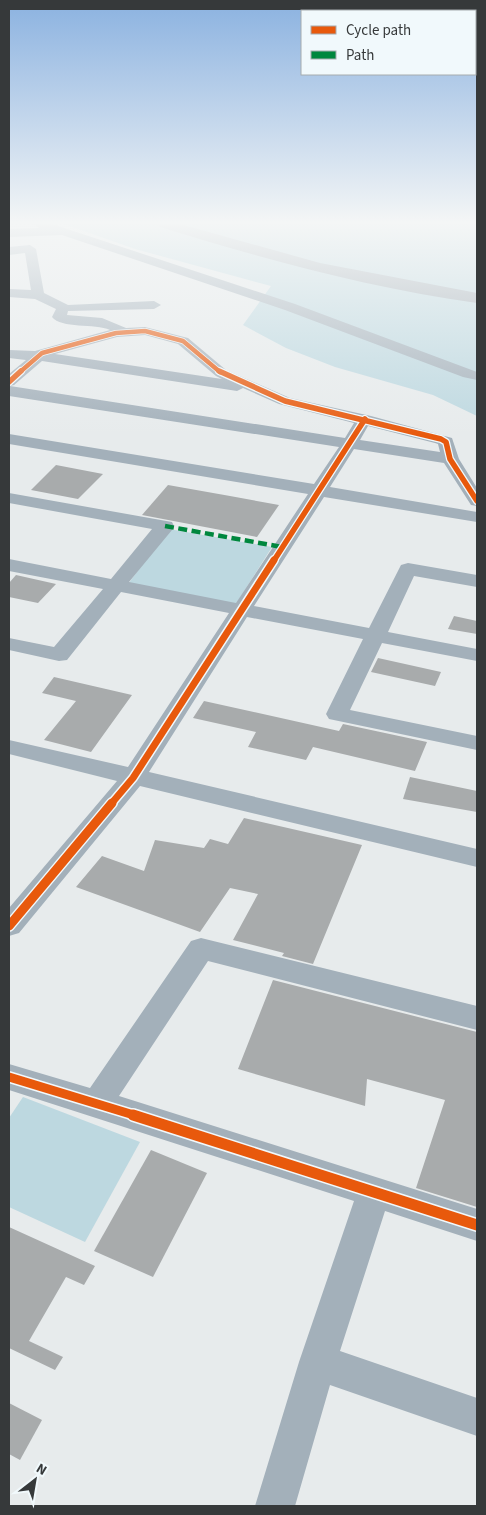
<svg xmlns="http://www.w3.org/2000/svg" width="486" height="1515" font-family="'Source Sans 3',sans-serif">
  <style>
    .green { fill: #bdd8e0 }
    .building { fill: #a8abac }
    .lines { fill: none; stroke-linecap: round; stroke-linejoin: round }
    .minor { fill: #a3b0ba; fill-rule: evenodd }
    .highway { fill: #a0abb4; fill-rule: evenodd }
    .quiet { stroke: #00873e; stroke-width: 4.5; stroke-dasharray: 9 4.5; stroke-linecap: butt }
    .cycleway-far4-casing { stroke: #f1f9fc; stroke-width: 6 }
    .cycleway-far3-casing { stroke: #f1f9fc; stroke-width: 8 }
    .cycleway-far2-casing { stroke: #f1f9fc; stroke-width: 10 }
    .cycleway-far1-casing { stroke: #f1f9fc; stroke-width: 12 }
    .cycleway-casing { stroke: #f1f9fc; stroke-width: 14 }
    .cycleway-far4 { stroke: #e8590c; stroke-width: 4.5 }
    .cycleway-far3 { stroke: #e8590c; stroke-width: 5.5 }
    .cycleway-far2 { stroke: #e8590c; stroke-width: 7 }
    .cycleway-far1 { stroke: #e8590c; stroke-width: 9 }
    .cycleway { stroke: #e8590c; stroke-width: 11 }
  </style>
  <rect width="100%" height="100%" fill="#e7ebec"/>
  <g class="green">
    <polygon points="64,224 477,224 477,416 433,395 335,367 286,348 243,325 271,286 135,249"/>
    <polygon points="169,529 272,547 236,604 128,584"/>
    <polygon points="23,1097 140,1142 85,1242 9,1207 9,1118"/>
  </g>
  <g class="building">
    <polygon points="56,465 103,474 78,499 31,490"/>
    <polygon points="168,485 230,496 279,505 257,537 142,515"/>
    <polygon points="16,575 56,584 38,603 9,597 9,583"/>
    <polygon points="454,616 477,621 477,634 448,629"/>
    <polygon points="378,658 441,672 435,686 371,672"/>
    <polygon points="54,677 132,695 91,752 44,740 76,701 42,693"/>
    <polygon points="204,701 339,731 343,724 427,742 415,771 313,747 306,760 248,747 256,732 193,718"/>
    <polygon points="410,777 477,791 477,812 403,799"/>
    <polygon points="244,818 362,845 313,964 282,956 284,953 233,940 258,894 230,888 200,932 76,887 102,856 144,871 155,840 204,848 210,839 228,844"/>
    <polygon points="273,980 477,1032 477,1207 416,1188 445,1100 367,1079 365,1106 238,1069"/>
    <polygon points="151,1150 207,1173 153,1277 94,1251"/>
    <polygon points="9,1227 95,1266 84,1285 66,1277 29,1341 63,1357 55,1370 9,1348"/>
    <polygon points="9,1403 42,1420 20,1460 9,1454"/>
  </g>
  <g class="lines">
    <g class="minor">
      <polygon points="34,224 52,224 295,304 477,372 477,380 463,377 285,310 62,235 9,237 9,229 39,228"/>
      <path d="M 30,245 L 36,249 L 44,293 L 68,305 L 154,301 L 161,305 L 154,309 L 68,311 L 67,315 L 102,318 L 126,328 L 145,327 L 188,338 L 226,370 L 290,398 L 371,416 L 452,438 L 459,459 L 477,488 L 477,506 L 471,505 L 444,463 L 354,449 L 330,487 L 477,512 L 477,522 L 324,497 L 254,606 L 369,628 L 401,565 L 408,563 L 477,575 L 477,587 L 414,576 L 388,632 L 477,649 L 477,661 L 382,643 L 350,710 L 477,736 L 477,750 L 329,719 L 326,714 L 363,639 L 247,617 L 149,772 L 477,849 L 477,867 L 140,786 L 19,933 L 9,936 L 9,908 L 117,781 L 9,754 L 9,740 L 128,767 L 229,613 L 121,592 L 67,660 L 59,661 L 9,650 L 9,638 L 54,647 L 103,589 L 9,571 L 9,559 L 111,579 L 152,529 L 9,503 L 9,493 L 172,522 L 174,526 L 172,530 L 129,582 L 236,603 L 308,494 L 9,444 L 9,434 L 314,484 L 339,447 L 9,396 L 9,374 L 26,360 L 9,358 L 9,350 L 35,351 L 110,330 C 95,323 61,329 52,317 L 56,309 L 35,299 L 9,297 L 9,289 L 31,290 L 25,253 L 9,255 L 9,247 ZM 145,335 L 178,344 L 216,376 L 222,379 L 55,354 L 117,337 ZM 42,361 L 237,391 L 243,388 L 279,404 L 354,423 L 345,438 L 10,386 L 14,385 ZM 368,426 L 435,443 L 438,444 L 440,452 L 360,440 Z"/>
      <polygon points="201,938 477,1006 477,1030 208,961 119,1096 477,1209 477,1241 385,1211 340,1351 477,1398 477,1436 330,1385 295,1506 255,1506 299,1362 354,1201 9,1090 9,1064 90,1088 191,941"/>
    </g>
    <path class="highway" d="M 158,224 L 180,224 L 320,263 L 477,293 L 477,303 C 370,288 264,259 160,227 Z"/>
    <polyline class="quiet" points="165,526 282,547"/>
    <g class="cycleway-far4-casing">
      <polyline id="cycleway-far4" points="20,372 42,353 116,333 145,331 183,341 220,372"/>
    </g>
    <g class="cycleway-far3-casing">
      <g id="cycleway-far3">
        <polyline points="219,371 285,401 441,439 446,442 450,459 477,501"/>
        <polyline points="9,382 21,371"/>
        <polyline points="273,562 365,419"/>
      </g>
    </g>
    <g class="cycleway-far2-casing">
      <polyline id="cycleway-far2" points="111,804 133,778 274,560"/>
    </g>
    <g class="cycleway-far1-casing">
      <g id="cycleway-far1">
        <polyline points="9,926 112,803"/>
        <polyline points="9,1077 137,1116"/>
      </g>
    </g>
    <g class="cycleway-casing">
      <polyline id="cycleway" points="133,1115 477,1225"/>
    </g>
    <use href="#cycleway-far4" class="cycleway-far4"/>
    <use href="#cycleway-far3" class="cycleway-far3"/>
    <use href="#cycleway-far2" class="cycleway-far2"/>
    <use href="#cycleway-far1" class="cycleway-far1"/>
    <use href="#cycleway" class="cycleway"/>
  </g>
  <linearGradient id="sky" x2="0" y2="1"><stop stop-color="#8bb2e0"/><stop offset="0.51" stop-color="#f4f6f6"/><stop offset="1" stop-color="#f4f6f6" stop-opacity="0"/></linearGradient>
  <rect width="486" height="436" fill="url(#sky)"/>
  <rect width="486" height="1515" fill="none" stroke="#36393a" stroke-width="20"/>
  <rect x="301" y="10" width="175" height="65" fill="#f1f9fc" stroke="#a6acae"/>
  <rect x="311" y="26" width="25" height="8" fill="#e8590c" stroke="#a6acae"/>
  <text x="346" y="35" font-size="15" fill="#36393a">Cycle path</text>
  <rect x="311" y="51" width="25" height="8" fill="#00873e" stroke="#a6acae"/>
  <text x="346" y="60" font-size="15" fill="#36393a">Path</text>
  <g transform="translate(35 1480) rotate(31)" stroke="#f1f9fc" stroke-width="4" paint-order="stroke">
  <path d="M0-4L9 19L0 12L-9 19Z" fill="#36393a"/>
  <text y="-8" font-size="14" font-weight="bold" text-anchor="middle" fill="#36393a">N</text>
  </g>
</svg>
